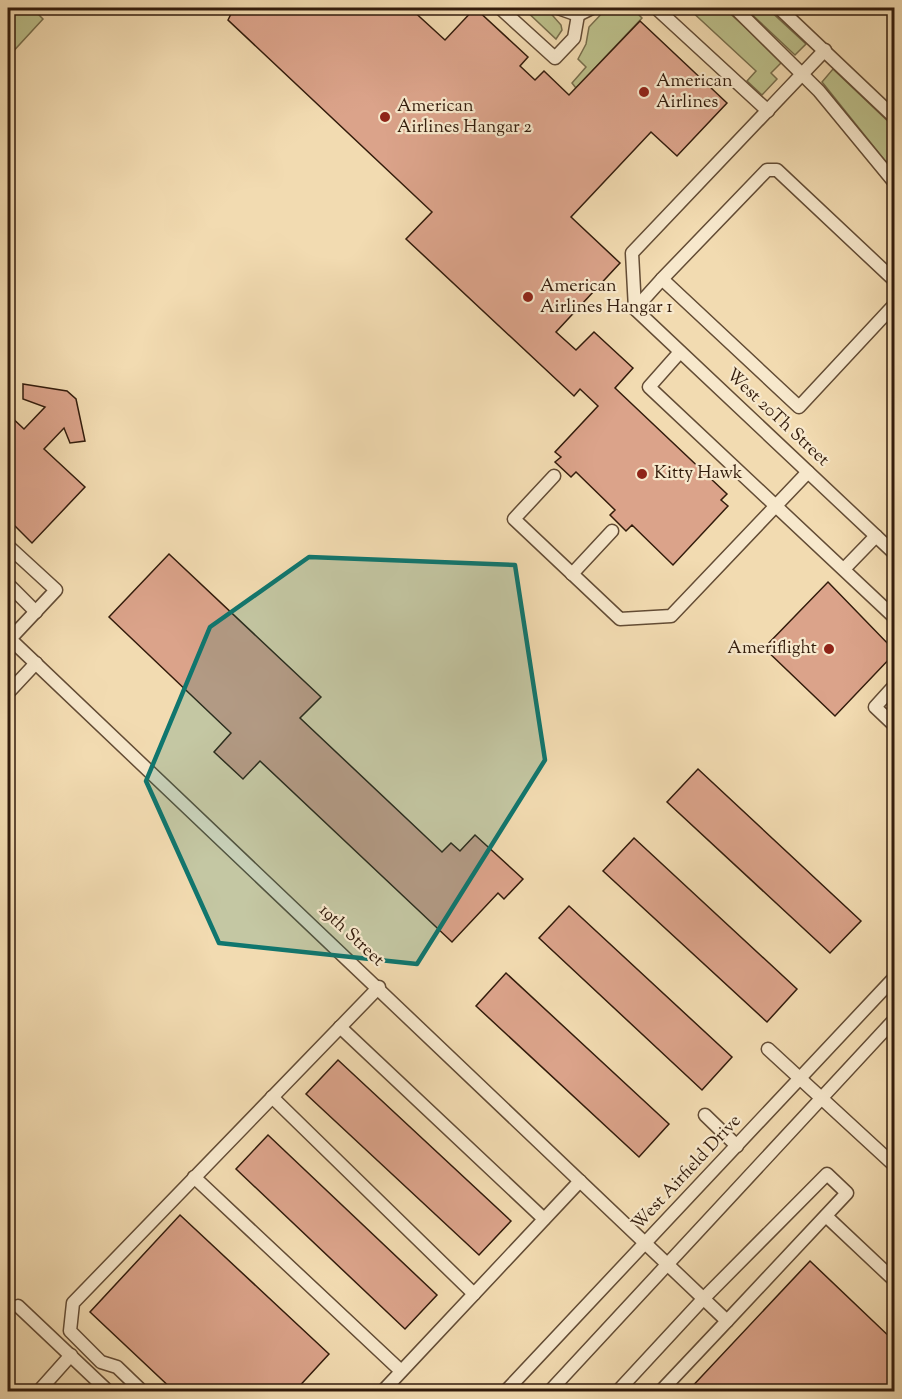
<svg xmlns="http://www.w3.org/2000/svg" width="902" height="1399" font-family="'Sorts Mill Goudy',serif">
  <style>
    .green { fill: #bcc08b; stroke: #786e4c; stroke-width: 1.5 }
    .building { fill: #dba38a; stroke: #331c0c; stroke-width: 1.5 }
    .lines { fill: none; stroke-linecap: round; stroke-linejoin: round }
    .minor-casing { stroke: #634c35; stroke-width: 15 }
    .minor { stroke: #f7e8cc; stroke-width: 12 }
    .marked { fill: #0f766e; fill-opacity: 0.2; stroke: #0f766e; stroke-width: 4.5; stroke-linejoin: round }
    .poi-dot { fill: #8f2418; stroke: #f7e8cc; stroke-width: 2 }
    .labels { text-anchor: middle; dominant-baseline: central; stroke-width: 4.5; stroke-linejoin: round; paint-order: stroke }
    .poi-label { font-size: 18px; fill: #331c0c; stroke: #f7e8cc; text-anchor: start }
    .street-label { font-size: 18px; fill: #331c0c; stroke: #f7e8cc }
  </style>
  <rect width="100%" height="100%" fill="#f2dbb1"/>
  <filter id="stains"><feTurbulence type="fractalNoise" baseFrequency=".00333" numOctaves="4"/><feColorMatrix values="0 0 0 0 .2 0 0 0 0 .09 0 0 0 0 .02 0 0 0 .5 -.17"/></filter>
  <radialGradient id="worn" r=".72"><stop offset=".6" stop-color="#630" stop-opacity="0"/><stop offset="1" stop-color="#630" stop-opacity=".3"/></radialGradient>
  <g class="green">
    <polygon points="8,8 32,8 43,19 8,57"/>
    <polygon points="523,8 546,8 561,25 562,30 556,39"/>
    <polygon points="607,8 632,8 642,18 576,88 572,83 586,67 578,59 586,44 589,27"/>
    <polygon points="688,8 724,8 779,58 782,62 771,73 777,79 762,95 747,81 756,71"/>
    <polygon points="745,8 767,8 806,44 795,55"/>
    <polygon points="833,69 894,127 894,172 822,82"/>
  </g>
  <g class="building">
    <polygon points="234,8 410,8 445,40 475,8 528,57 520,66 535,80 544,71 569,95 640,21 727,103 677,156 651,132 571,217 620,263 556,332 576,350 594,332 633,368 615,388 727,494 721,500 728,506 673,565 632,525 626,531 610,515 615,510 576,472 571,477 555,462 561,457 555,452 598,406 580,389 574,396 406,239 432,212 228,20"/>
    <polygon points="23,384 67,391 76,399 85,441 70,443 64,428 44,449 85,487 32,543 8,519 8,414 24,429 45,407 23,399"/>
    <polygon points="169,554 321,697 300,718 442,852 451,843 460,851 475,835 523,879 504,899 498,893 452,942 260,761 243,779 214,752 231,733 109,617"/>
    <polygon points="828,582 894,650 894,654 835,716 764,648"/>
    <polygon points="698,769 861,921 830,953 667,802"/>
    <polygon points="634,838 797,989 767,1022 603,871"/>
    <polygon points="569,906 732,1057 702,1090 539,938"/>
    <polygon points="506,973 669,1124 639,1157 476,1006"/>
    <polygon points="338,1060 511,1221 479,1255 306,1094"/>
    <polygon points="268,1135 437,1295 405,1329 236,1169"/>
    <polygon points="180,1215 329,1354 294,1392 175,1392 90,1312"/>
    <polygon points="810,1261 894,1341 894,1392 687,1392"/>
  </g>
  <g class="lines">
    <g class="minor-casing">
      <g id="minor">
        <polyline points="500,8 555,58 574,38 578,15"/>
        <polyline points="558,8 578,15 592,8"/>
        <polyline points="656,8 768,111"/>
        <polyline points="735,8 819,91 894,182"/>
        <polyline points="779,8 894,117"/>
        <polyline points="894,280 777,170 767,170 662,279 799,407 894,305"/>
        <polyline points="635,309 894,553"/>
        <polyline points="635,309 632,253 825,50"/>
        <polyline points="635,309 662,279"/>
        <polyline points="680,352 649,387 894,617"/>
        <polyline points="554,476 514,519 620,619 671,616 808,472"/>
        <polyline points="8,546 56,590 10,639"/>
        <polyline points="844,569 876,536"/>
        <polyline points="572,574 612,531"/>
        <polyline points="8,584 36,612"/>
        <polyline points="8,637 727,1321 660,1392"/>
        <polyline points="894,686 875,707 894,725"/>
        <polyline points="8,693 36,663"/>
        <polyline points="340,1027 544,1219"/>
        <polyline points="768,1049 894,1165"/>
        <polyline points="272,1097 474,1294"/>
        <polyline points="705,1115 737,1146"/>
        <polyline points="194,1177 401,1371"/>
        <polyline points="826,1216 894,1280"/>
        <polyline points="18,1306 109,1392"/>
        <polyline points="38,1392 71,1355"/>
        <polyline points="143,1392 117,1367 101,1362 70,1331 73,1303 379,987"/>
        <polyline points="382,1392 580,1181"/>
        <polyline points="505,1392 894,978"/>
        <polyline points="549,1392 894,1020"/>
        <polyline points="617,1392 704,1298 827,1174 847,1193 727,1321"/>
      </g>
    </g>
    <use href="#minor" class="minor"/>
  </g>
  <path class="marked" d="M 309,557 L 515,565 L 545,760 L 417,964 L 219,943 L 146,781 L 210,627 Z"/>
  <g class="poi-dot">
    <circle cx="644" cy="92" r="6"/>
    <circle cx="385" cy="117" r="6"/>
    <circle cx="528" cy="297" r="6"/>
    <circle cx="642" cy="474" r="6"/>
    <circle cx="829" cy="649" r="6"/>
  </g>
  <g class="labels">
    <g class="poi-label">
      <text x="656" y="82">American<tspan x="656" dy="21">Airlines</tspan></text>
      <text x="397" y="107">American<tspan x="397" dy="21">Airlines Hangar 2</tspan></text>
      <text x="540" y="287">American<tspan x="540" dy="21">Airlines Hangar 1</tspan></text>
      <text x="654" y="474">Kitty Hawk</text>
      <text x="817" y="649" text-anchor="end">Ameriflight</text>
    </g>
    <g class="street-label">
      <text transform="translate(777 418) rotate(43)">West 20Th Street</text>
      <text transform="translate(351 936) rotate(43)">19th Street</text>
      <text transform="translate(687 1173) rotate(-47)">West Airfield Drive</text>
    </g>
  </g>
  <rect width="902" height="1399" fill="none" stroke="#f2dbb1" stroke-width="30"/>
  <rect x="9" y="9" width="884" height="1381" fill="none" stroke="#331c0c" stroke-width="3"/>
  <rect x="15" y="15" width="872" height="1369" fill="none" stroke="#331c0c" stroke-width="1.5"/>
  <rect width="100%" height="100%" filter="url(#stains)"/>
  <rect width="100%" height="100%" fill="url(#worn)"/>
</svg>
